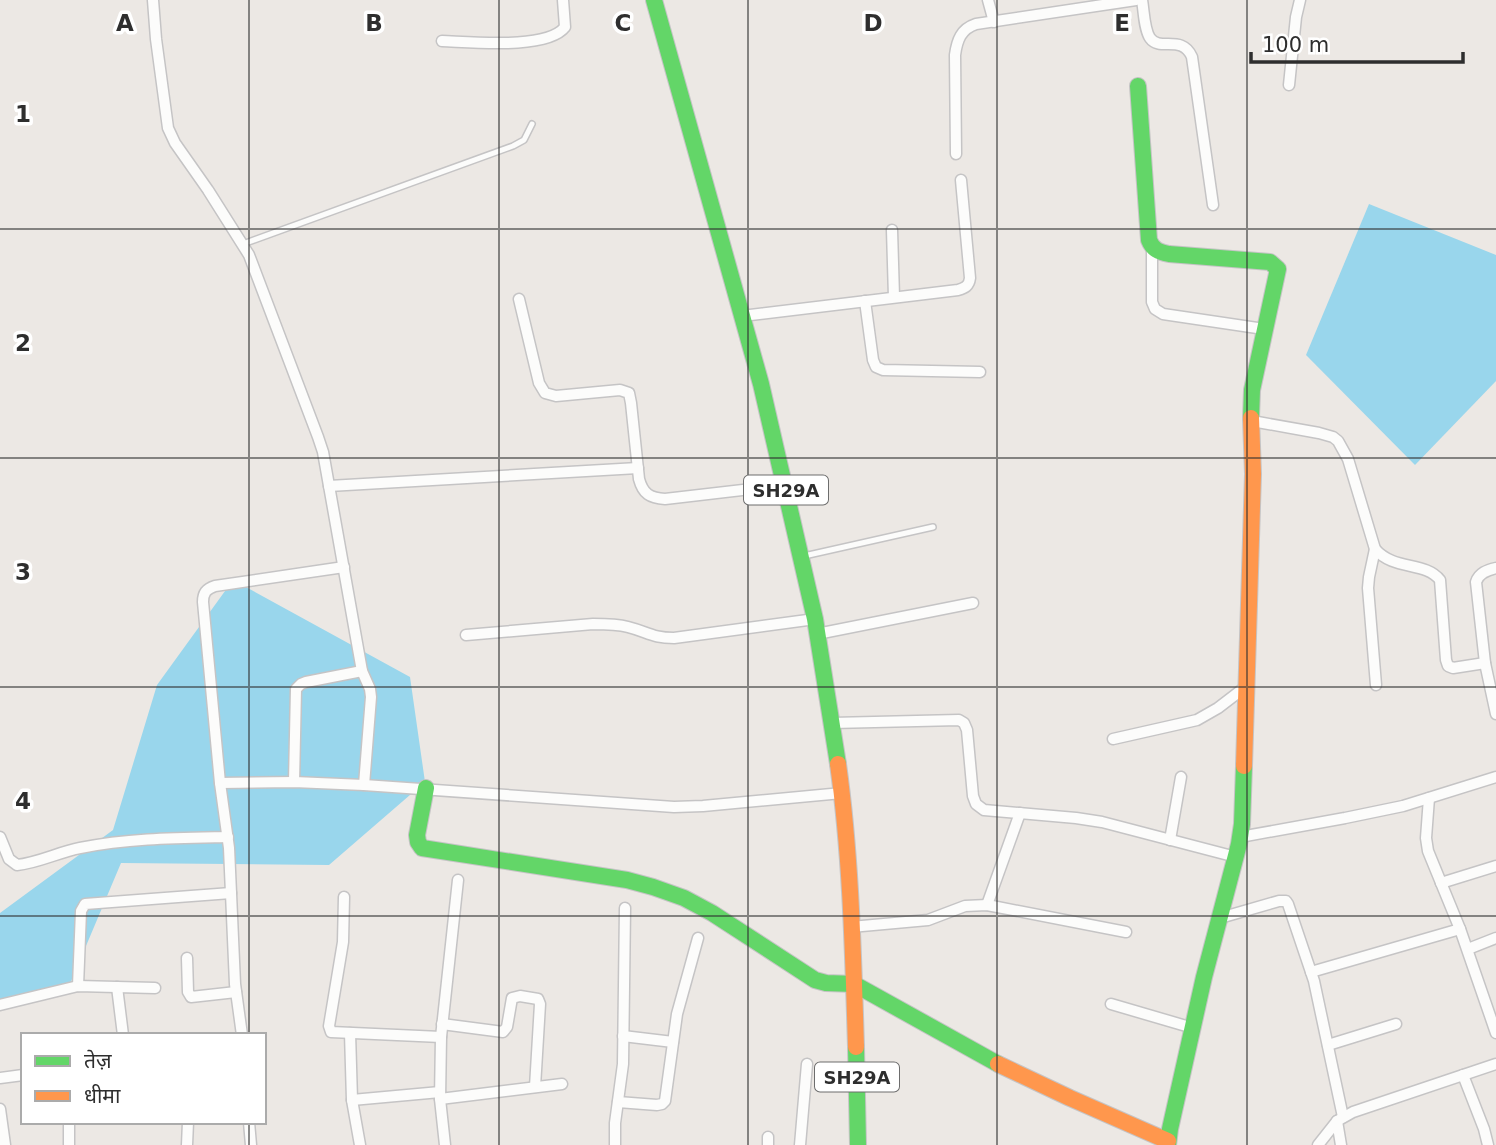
<svg xmlns="http://www.w3.org/2000/svg" width="1496" height="1145" font-family="'DejaVu Sans','Noto Sans Devanagari',sans-serif">
  <style>
    .water { fill: #99d6ec }
    .lines { fill: none; stroke-linecap: round; stroke-linejoin: round }
    .lane-casing { stroke: #c5c4c5; stroke-width: 8 }
    .street-casing { stroke: #c5c4c5; stroke-width: 13 }
    .fast-casing { stroke: #c5c4c5; stroke-width: 18 }
    .slow-casing { stroke: #c5c4c5; stroke-width: 18 }
    .lane { stroke: #fcfcfb; stroke-width: 5 }
    .street { stroke: #fcfcfb; stroke-width: 10 }
    .fast { stroke: #63d668; stroke-width: 16 }
    .slow { stroke: #ff974d; stroke-width: 16 }
    .grid { fill: none; stroke: #2e2e2e; stroke-width: 2; stroke-opacity: 0.55 }
    .labels { text-anchor: middle; dominant-baseline: central; stroke-width: 7; stroke-linejoin: round; paint-order: stroke }
    .shield { fill: #fff; stroke: #6d6d6d; stroke-width: 2 }
    .shield-label { font-size: 18px; font-weight: bold; fill: #2e2e2e }
    .grid-label { font-size: 23px; text-anchor: middle; font-weight: bold; fill: #2e2e2e; stroke: #fff; stroke-width: 7; stroke-linejoin: round; paint-order: stroke }
  </style>
  <rect width="100%" height="100%" fill="#ece8e4"/>
  <g class="water">
    <polygon points="1369,204 1496,255 1496,381 1415,465 1306,355"/>
    <polygon points="233,580 410,677 425,782 329,865 121,863 67,991 0,1005 0,913 113,830 157,685"/>
  </g>
  <g class="lines">
    <g class="lane-casing">
      <g id="lane">
        <polyline points="243,244 513,146 524,140 532,124"/>
        <polyline points="804,556 933,527"/>
      </g>
    </g>
    <g class="street-casing">
      <g id="street">
        <polyline points="153,0 156,39 168,128 175,143 208,190 249,255 318,437 323,452 362,671 370,689 371,697 364,785"/>
        <polyline points="988,0 994,22"/>
        <path d="M 1142,0 C 1144,11 1144,29 1150,38 C 1160,52 1182,34 1192,57 L 1213,205"/>
        <path d="M 442,41 C 471,42 547,50 565,27 L 563,0"/>
        <polyline points="1289,85 1296,17 1300,0"/>
        <path d="M 956,154 L 955,55 C 957,40 961,29 976,24 L 1136,0"/>
        <polyline points="892,230 894,297"/>
        <polyline points="1152,248 1152,302 1155,309 1163,314 1264,329"/>
        <path d="M 519,299 L 539,383 L 545,393 L 556,396 L 620,390 L 629,393 L 631,403 L 639,479 C 643,494 650,498 665,499 L 785,485"/>
        <polyline points="865,301 873,360 876,367 883,370 980,372"/>
        <path d="M 742,316 L 958,290 C 965,288 969,286 970,278 L 961,180"/>
        <path d="M 1252,421 L 1319,433 L 1333,437 L 1338,441 L 1348,459 L 1375,549 C 1394,571 1425,561 1440,580 L 1446,660 L 1448,666 L 1453,668 L 1485,663"/>
        <polyline points="329,486 638,468"/>
        <polyline points="1375,549 1369,577 1368,588 1376,685"/>
        <path d="M 1496,568 C 1487,570 1479,573 1476,582 L 1485,663 L 1496,714"/>
        <polyline points="817,634 973,603"/>
        <path d="M 466,635 L 593,624 C 605,624 617,624 628,627 C 648,632 652,638 674,638 L 815,619"/>
        <polyline points="832,723 959,720 964,723 967,730 973,796 976,804 984,810 1076,818 1102,822 1236,857"/>
        <polyline points="1113,739 1197,720 1218,708 1248,685"/>
        <polyline points="294,782 296,689 301,684 306,682 362,671"/>
        <polyline points="220,783 294,782 364,785 674,807 703,806 842,793"/>
        <polyline points="1429,798 1426,838 1428,851 1460,929 1496,1033"/>
        <path d="M 0,837 L 9,859 L 17,865 C 38,863 59,852 80,848 C 130,838 178,838 228,837"/>
        <polyline points="1240,837 1345,818 1403,806 1496,777"/>
        <polyline points="1170,840 1181,777"/>
        <polyline points="1441,883 1496,866"/>
        <polyline points="344,897 343,942 329,1026 331,1032 441,1037"/>
        <polyline points="987,905 1020,813"/>
        <polyline points="1220,918 1279,901 1286,901 1288,904 1314,981 1343,1117"/>
        <polyline points="851,927 928,920 965,906 987,905 1126,932"/>
        <polyline points="1468,949 1496,938"/>
        <polyline points="187,958 188,992 191,997 236,992"/>
        <polyline points="1311,972 1460,929"/>
        <polyline points="78,986 81,911 85,904 231,893"/>
        <polyline points="117,987 123,1035"/>
        <polyline points="1111,1004 1193,1028"/>
        <polyline points="0,1005 78,986 155,988"/>
        <polyline points="442,1024 503,1032 507,1027 512,998 520,996 538,999 540,1004 535,1087"/>
        <polyline points="350,1033 352,1100 360,1145"/>
        <path d="M 242,1035 L 235,984 L 229,848 L 220,783 L 203,602 C 203,593 206,589 215,586 L 344,567"/>
        <polyline points="623,1036 673,1042"/>
        <polyline points="1328,1045 1396,1024"/>
        <polyline points="1463,1075 1484,1129 1488,1145"/>
        <polyline points="0,1078 23,1075"/>
        <polyline points="440,1099 562,1084"/>
        <polyline points="352,1100 440,1092"/>
        <polyline points="618,1102 657,1105 662,1104 665,1101 677,1014 698,938"/>
        <polyline points="0,1109 5,1145"/>
        <polyline points="1337,1121 1341,1145"/>
        <polyline points="249,1122 251,1145"/>
        <polyline points="69,1145 69,1122"/>
        <polyline points="187,1145 188,1122"/>
        <polyline points="445,1145 440,1099 441,1037 458,880"/>
        <polyline points="615,1145 615,1123 623,1064 625,908"/>
        <polyline points="768,1145 768,1137"/>
        <polyline points="800,1145 807,1064"/>
        <polyline points="1318,1145 1337,1121 1353,1112 1496,1064"/>
      </g>
    </g>
    <g class="fast-casing">
      <g id="fast">
        <polyline points="654,0 761,384 815,619 838,764"/>
        <path d="M 1138,86 L 1149,240 C 1153,250 1159,252 1169,254 L 1270,262 L 1278,269 L 1252,390 L 1251,418"/>
        <polyline points="426,788 417,835 418,842 422,848 627,880 653,887 684,898 712,913 815,980 826,983 854,984 998,1064"/>
        <polyline points="856,1047 858,1145"/>
        <polyline points="1168,1145 1170,1129 1204,977 1239,844 1242,824 1244,766"/>
      </g>
    </g>
    <g class="slow-casing">
      <g id="slow">
        <path d="M 838,764 C 851,857 853,952 856,1047"/>
        <polyline points="1244,766 1253,474 1251,418"/>
        <polyline points="998,1064 1070,1098 1168,1141"/>
      </g>
    </g>
    <use href="#lane" class="lane"/>
    <use href="#street" class="street"/>
    <use href="#fast" class="fast"/>
    <use href="#slow" class="slow"/>
  </g>
  <path class="grid" d="M 249,0 L 249,1035M 499,0 L 499,1145M 748,0 L 748,1145M 997,0 L 997,1145M 1247,0 L 1247,1145M 0,229 L 1496,229M 0,458 L 1496,458M 0,687 L 1496,687M 0,916 L 1496,916M 249,1122 L 249,1145"/>
  <g class="labels">
    <g class="shield">
      <rect x="744" y="475.5" width="84" height="29" rx="5"/>
      <rect x="815" y="1062.5" width="84" height="29" rx="5"/>
    </g>
    <g class="shield-label">
      <text x="786" y="490">SH29A</text>
      <text x="857" y="1077">SH29A</text>
    </g>
  </g>
  <g class="grid-label">
    <text x="125" y="31">A</text>
    <text x="374" y="31">B</text>
    <text x="623" y="31">C</text>
    <text x="873" y="31">D</text>
    <text x="1122" y="31">E</text>
    <text x="23" y="122">1</text>
    <text x="23" y="351">2</text>
    <text x="23" y="580">3</text>
    <text x="23" y="809">4</text>
  </g>
  <rect x="21" y="1033" width="245" height="91" fill="#ffffff" stroke="#ababab" stroke-width="2"/>
  <rect x="35" y="1056" width="35" height="10" fill="#63d668" stroke="#ababab" stroke-width="2"/>
  <text x="84" y="1068" font-size="21" fill="#2e2e2e">तेज़</text>
  <rect x="35" y="1091" width="35" height="10" fill="#ff974d" stroke="#ababab" stroke-width="2"/>
  <text x="84" y="1103" font-size="21" fill="#2e2e2e">धीमा</text>
  <path d="M1251 52v10h212v-10" fill="none" stroke="#2e2e2e" stroke-width="3.5"/>
  <text x="1262" y="52" font-size="21" fill="#2e2e2e" stroke="#ffffff" stroke-width="5" paint-order="stroke">100 m</text>
</svg>
